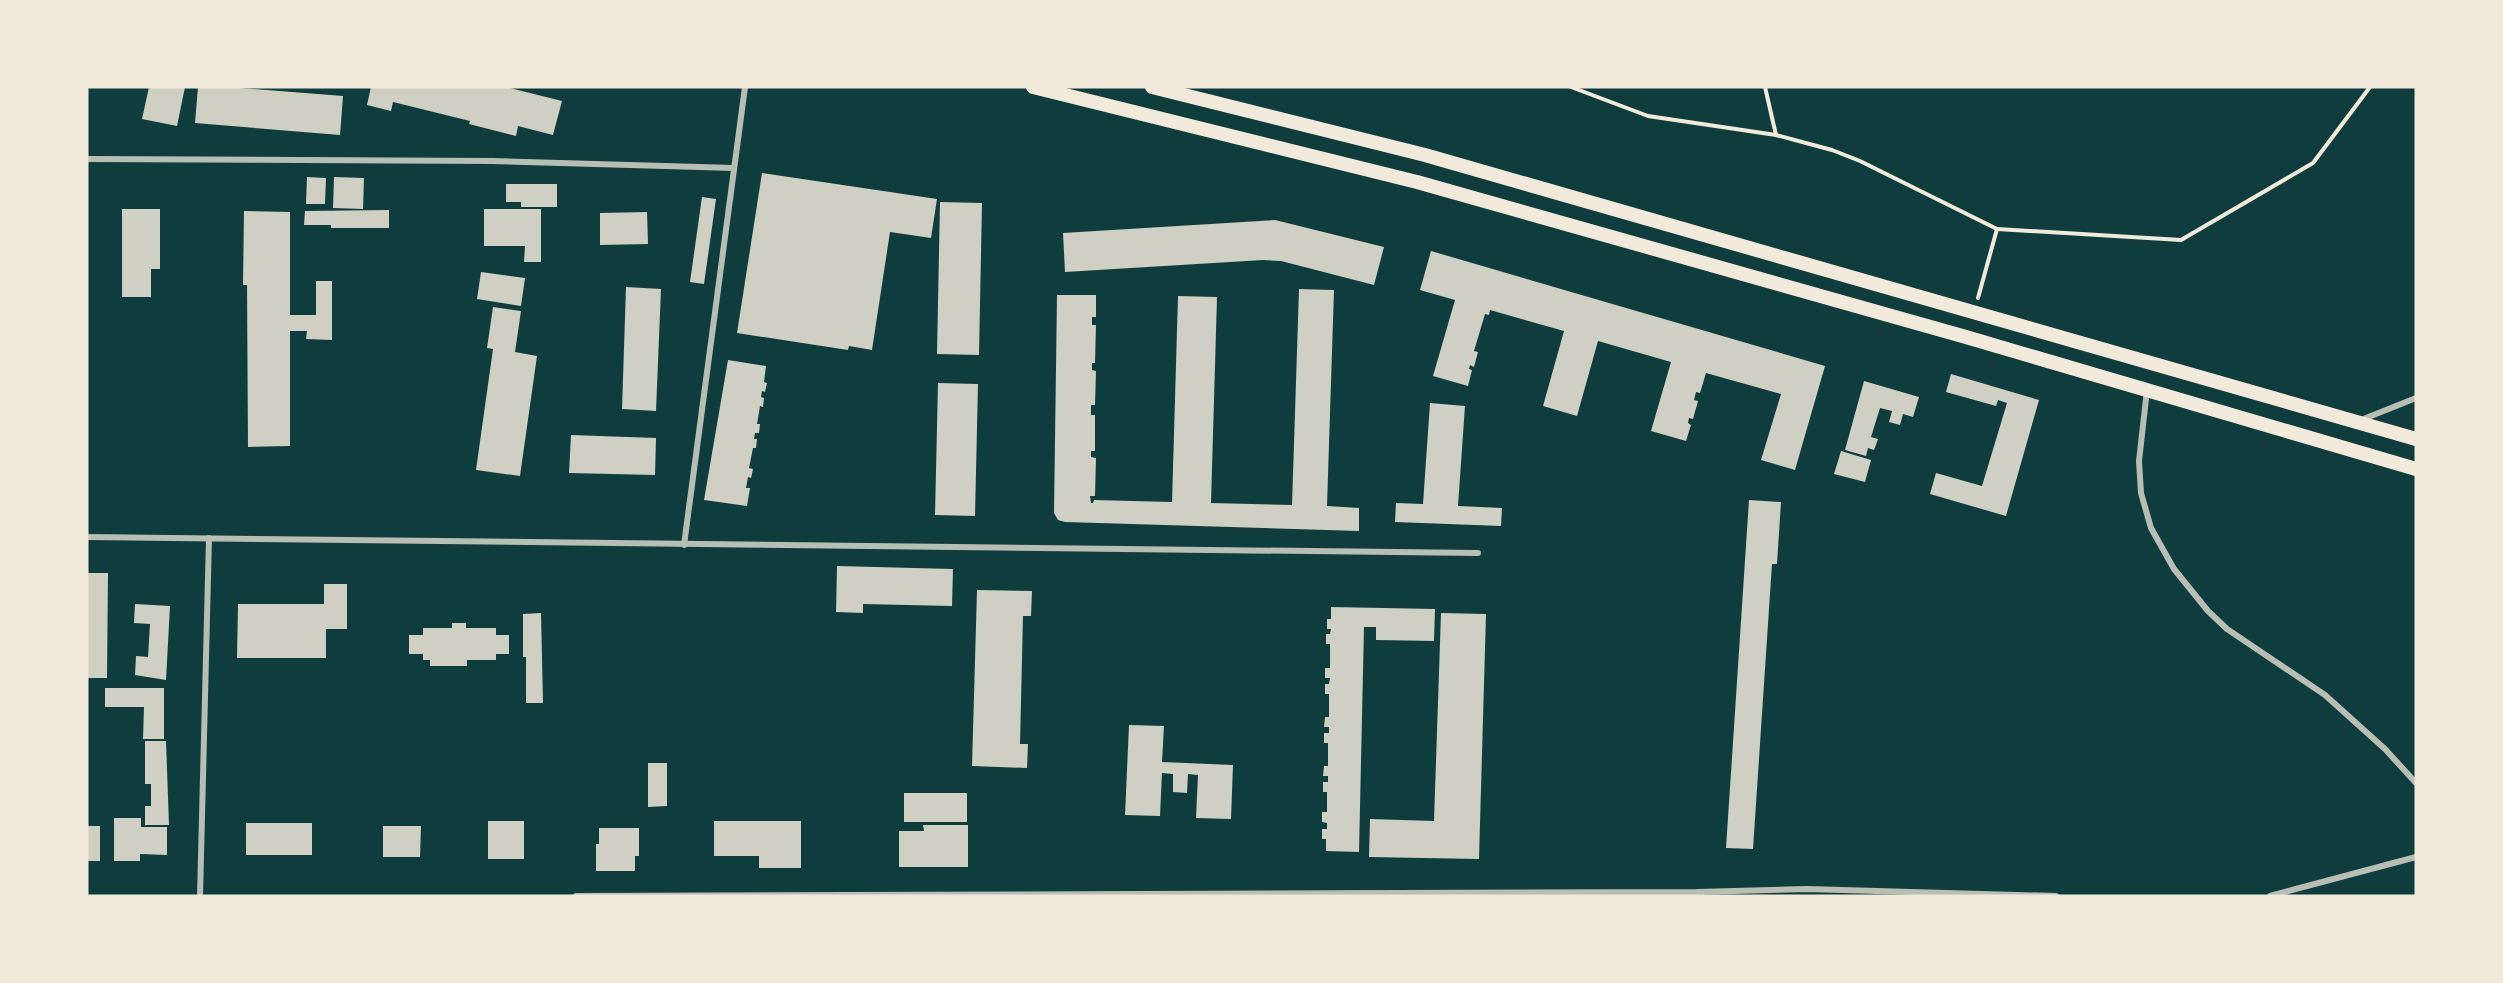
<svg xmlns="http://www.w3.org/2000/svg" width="2503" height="983" font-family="'PT Sans Narrow',sans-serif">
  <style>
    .building { fill: #cfcfc3 }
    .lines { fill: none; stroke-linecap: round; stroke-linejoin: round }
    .path { stroke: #f1e9da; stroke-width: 4 }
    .minor { stroke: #b8beb3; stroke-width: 6 }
    .primary { stroke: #f1e9da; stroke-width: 14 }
  </style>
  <rect width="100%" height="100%" fill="#0f3d3e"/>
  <g class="building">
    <polygon points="149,87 185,87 177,126 142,119"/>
    <polygon points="198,87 228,87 343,96 340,135 195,123"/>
    <polygon points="371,87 506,87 562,101 553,135 518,126 516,136 469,124 470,121 393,102 391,111 367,105"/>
    <polygon points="762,173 937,199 931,238 890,232 872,350 849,346 848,350 737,333"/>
    <polygon points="307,177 326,178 325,204 306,204"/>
    <polygon points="334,177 364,178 363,209 333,208"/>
    <polygon points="506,184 557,184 557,207 521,207 521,202 506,202"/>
    <polygon points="702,197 716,199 704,284 690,282"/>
    <polygon points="940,202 982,203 979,355 937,354"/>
    <polygon points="122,209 160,209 160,269 151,269 151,297 122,297"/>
    <polygon points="484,209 541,209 541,262 524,262 525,246 484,246"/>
    <polygon points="389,210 389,228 331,228 331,225 304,225 305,211"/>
    <polygon points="244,211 290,212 290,315 316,315 316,281 332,281 332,340 306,339 307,331 290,331 290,446 248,447 247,285 243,285"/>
    <polygon points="647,212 648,244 600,245 600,213"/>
    <polygon points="1275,220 1384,247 1374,285 1281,261 1263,260 1065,272 1063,233"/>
    <polygon points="1431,251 1825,366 1795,470 1761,460 1781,394 1706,373 1700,393 1696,392 1694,400 1698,401 1693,419 1689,418 1688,423 1691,425 1686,441 1651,431 1671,362 1598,341 1577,416 1543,406 1564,331 1490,310 1489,315 1485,314 1474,351 1478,352 1474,367 1470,365 1469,369 1472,370 1468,386 1433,376 1455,300 1420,290"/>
    <polygon points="481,272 525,278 521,306 477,299"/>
    <polygon points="626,287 661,289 656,411 622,409"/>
    <polygon points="1299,289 1334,290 1327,506 1359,508 1359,531 1065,522 1058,520 1054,513 1057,295 1096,295 1096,317 1092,317 1092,325 1096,325 1095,363 1092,363 1092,370 1096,371 1095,405 1091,405 1091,415 1095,415 1095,451 1091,451 1091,457 1096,458 1095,496 1090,496 1091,503 1093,503 1094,500 1172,502 1178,296 1217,297 1211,503 1292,505"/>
    <polygon points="493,307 521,311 515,352 537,356 520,476 476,470 493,349 487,348"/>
    <polygon points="728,360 766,366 764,382 767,383 765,392 762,391 761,397 764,398 763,407 760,406 757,424 760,424 759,433 755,433 754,439 757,439 756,448 753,448 749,468 753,469 751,478 748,477 746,488 750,488 747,506 704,500"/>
    <polygon points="1951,374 2039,400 2006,516 1930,494 1936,473 1982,486 2007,403 1998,400 1996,406 1946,392"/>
    <polygon points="1864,381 1919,397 1913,417 1903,414 1900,425 1889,422 1892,411 1880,408 1871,437 1878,439 1874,450 1868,448 1866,456 1845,450"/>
    <polygon points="938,383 978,384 975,516 935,515"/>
    <polygon points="1430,403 1465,406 1458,506 1502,508 1501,526 1395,522 1396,503 1423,504"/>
    <polygon points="571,435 656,438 655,475 569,473"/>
    <polygon points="1841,451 1871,460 1865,482 1834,474"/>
    <polygon points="1749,500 1781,502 1777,564 1772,564 1753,849 1726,848"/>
    <polygon points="837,566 953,569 952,606 863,604 863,613 836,612"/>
    <polygon points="87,573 108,573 107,678 87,678"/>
    <polygon points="324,584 347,584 347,629 326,629 326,658 237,658 238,604 324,604"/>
    <polygon points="977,590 1032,591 1031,616 1023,616 1020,744 1028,744 1027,768 972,766"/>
    <polygon points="135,604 170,606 166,680 135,675 136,656 148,657 150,624 134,623"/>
    <polygon points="1331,607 1435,609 1434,641 1376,640 1376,627 1364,627 1359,852 1326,851 1326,839 1322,839 1322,829 1327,829 1327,823 1322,822 1322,812 1327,812 1327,792 1323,792 1323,782 1328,782 1328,776 1323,776 1324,766 1328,766 1328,743 1324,743 1324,733 1329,733 1329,727 1324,727 1325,717 1329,717 1329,694 1325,694 1325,684 1329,684 1330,678 1325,678 1325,668 1330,668 1330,644 1326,644 1326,634 1330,634 1331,629 1327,629 1327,619 1331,619"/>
    <polygon points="541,613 543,703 526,703 526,657 523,657 523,614"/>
    <polygon points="1441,613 1486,614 1479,859 1369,857 1370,819 1434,821"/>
    <polygon points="452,623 466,623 466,628 496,628 496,635 509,635 509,654 496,654 496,660 467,660 467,666 430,666 430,660 423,660 423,654 409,654 409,635 423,635 423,628 452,628"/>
    <polygon points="105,688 164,688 164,739 143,739 144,707 105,707"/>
    <polygon points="1129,725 1164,726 1162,762 1233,765 1231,819 1196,818 1198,775 1188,774 1187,793 1173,792 1173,774 1162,773 1160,816 1125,815"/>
    <polygon points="145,741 166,741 169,825 145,825 145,806 151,806 151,784 145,784"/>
    <polygon points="648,763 667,763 667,806 648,807"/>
    <rect x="904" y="793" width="63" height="29"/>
    <polygon points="114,818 141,818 141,827 167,827 167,855 140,854 140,861 114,861"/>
    <rect x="488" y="821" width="36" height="38"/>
    <polygon points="714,821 801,821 801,868 759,868 759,856 714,856"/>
    <rect x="246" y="823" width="66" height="32"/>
    <polygon points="923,825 968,825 968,867 899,867 899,831 924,831"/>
    <rect x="87" y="826" width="13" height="35"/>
    <polygon points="383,826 421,826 420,857 383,857"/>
    <polygon points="599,828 639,828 639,856 635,856 635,871 596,871 596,844 599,844"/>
  </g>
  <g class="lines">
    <g class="path">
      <polyline points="1571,87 1648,116 1776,135 1832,150 1860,161 1997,229 1978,298"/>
      <polyline points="1765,87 1776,135"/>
      <polyline points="1997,229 2181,240 2313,163 2370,87"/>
    </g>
    <g class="minor">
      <polyline points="87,159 492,161 734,168"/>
      <polyline points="2147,390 2139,461 2141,493 2151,528 2174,569 2208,611 2227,629 2325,695 2385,749 2416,783"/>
      <polyline points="2361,420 2416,398"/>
      <polyline points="87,537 1478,553"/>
      <polyline points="684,545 745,87"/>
      <polyline points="200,896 209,538"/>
      <polyline points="576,896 1697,892 1807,889 2056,896"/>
      <polyline points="2270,896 2416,857"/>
    </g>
    <g class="primary">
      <polyline points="1033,87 1417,182 1966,337 2416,469"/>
      <polyline points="1152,87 1425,155 2416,439"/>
    </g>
  </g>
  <rect width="2503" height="983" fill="none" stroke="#f1e9da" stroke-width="177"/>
</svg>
